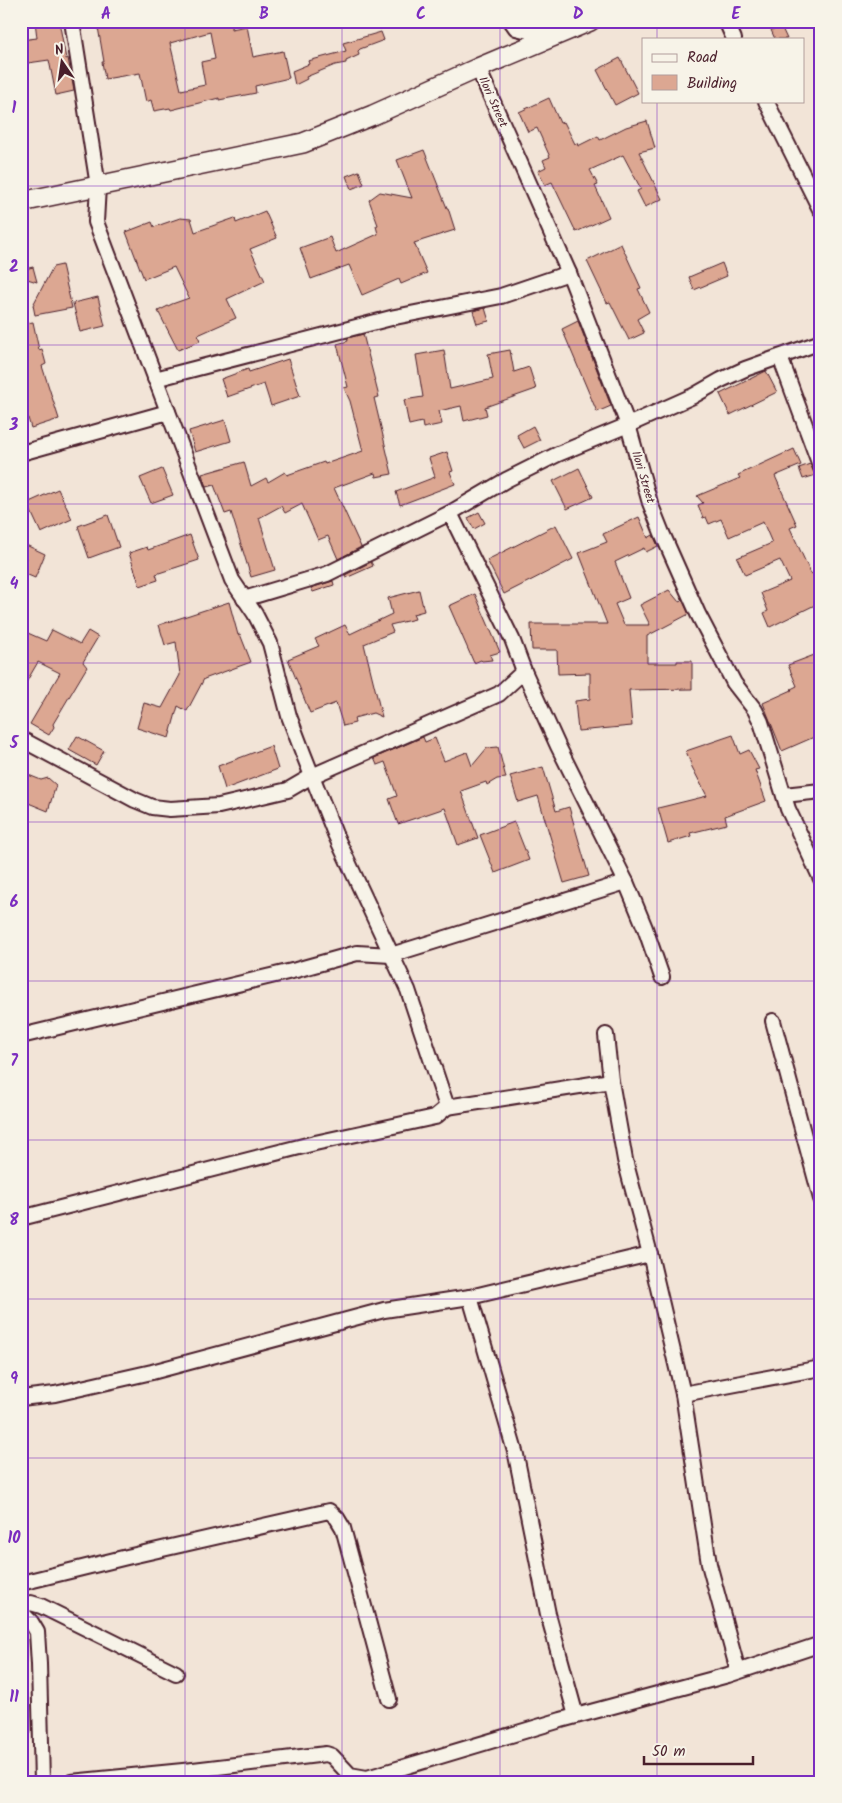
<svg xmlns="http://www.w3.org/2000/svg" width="842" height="1803" font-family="Kalam,sans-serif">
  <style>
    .building { fill: #dca792; stroke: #4a1f2b; fill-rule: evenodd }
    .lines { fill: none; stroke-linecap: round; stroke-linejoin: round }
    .street-casing { stroke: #4a1f2b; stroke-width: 18 }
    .secondary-casing { stroke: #4a1f2b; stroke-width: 22 }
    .street { stroke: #f7f3e8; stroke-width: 14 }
    .secondary { stroke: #f7f3e8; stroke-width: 19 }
    .grid { fill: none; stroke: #7b2cbf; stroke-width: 1; stroke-opacity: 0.55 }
    .labels { text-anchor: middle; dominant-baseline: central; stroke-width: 4; stroke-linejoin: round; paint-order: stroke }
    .street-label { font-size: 12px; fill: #4a1f2b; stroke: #f7f3e8 }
    .neatline { fill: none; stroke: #7b2cbf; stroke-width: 2 }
    .grid-label { font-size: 16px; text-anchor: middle; font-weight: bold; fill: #7b2cbf }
  </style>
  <rect width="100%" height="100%" fill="#f2e4d7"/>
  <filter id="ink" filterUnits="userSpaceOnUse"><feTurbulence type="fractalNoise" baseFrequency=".02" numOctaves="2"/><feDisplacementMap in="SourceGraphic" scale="10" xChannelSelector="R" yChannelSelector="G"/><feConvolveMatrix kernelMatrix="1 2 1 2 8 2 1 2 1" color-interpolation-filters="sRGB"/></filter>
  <g filter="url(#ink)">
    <g class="building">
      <polygon points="35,21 59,21 66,59 68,58 74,91 56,95 49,60 21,64 21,40 37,38"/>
      <path d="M 97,21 L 236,21 L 236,25 L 231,27 L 231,29 L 247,26 L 253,57 L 283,51 L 289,78 L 255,86 L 256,93 L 219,100 L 219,98 L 171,110 L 170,108 L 154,111 L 151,100 L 146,102 L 140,73 L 105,79 L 102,62 L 104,62 ZM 210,32 L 215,59 L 201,62 L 205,85 L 181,90 L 170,43 Z"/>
      <polygon points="781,26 787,39 775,39 771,30"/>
      <polygon points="381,32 384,40 360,49 358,51 359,55 346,61 346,63 335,65 306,77 307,79 295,85 292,71 309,64 308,61 346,51 343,43"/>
      <polygon points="620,58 638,93 615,105 597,70"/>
      <polygon points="549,98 560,123 564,122 575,144 577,143 578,146 598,136 600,140 626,127 647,121 655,148 639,152 662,199 645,207 637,191 641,189 623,155 590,170 598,185 595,186 609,217 576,232 552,182 545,185 538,171 546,167 543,160 550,157 537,128 528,132 519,112"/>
      <polygon points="424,150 447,208 448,208 455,230 414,243 427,273 401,284 399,279 362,295 349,265 311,279 300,248 330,237 336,253 378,234 376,226 378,225 369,200 380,192 412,198 397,160"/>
      <polygon points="359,171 364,184 351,189 346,176"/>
      <polygon points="265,211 277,238 250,249 265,281 227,299 236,318 198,335 200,341 178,350 158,311 172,304 189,298 174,267 144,279 126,232 152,222 154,227 180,218 191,219 195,232 235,218 236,223"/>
      <polygon points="621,244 641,288 638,289 649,312 637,319 644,333 629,340 610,302 607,303 587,261"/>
      <polygon points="722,263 727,276 694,290 689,277"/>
      <polygon points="62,265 72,308 35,315 33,305 53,267"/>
      <polygon points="33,267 37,282 21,277 21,270"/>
      <polygon points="98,297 105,326 80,332 73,303"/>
      <polygon points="485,308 489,321 477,324 473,311"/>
      <polygon points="578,321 611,406 597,412 562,329"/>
      <polygon points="33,322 39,350 42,349 46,364 42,366 59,419 31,428 21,395 21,324"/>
      <polygon points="363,334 379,397 374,398 392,474 376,477 375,473 334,488 361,547 338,559 328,536 318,540 302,504 285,513 281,506 259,518 275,570 251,577 231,512 225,514 214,485 206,487 202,474 244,462 251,486 266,478 268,482 285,472 287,475 324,462 325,464 363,451 350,401 344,388 348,387 337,344 348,341 347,338"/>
      <polygon points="444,350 450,389 493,379 488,354 510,350 514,372 529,367 536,389 485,407 487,415 464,421 461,406 439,411 442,424 423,428 422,422 409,425 404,400 423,397 416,355"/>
      <polygon points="288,359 300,396 271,406 264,384 227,397 221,379 248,369 249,372"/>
      <polygon points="766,371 777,392 730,415 720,394"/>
      <polygon points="225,420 231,441 195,452 189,431"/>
      <polygon points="533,426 540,440 524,448 517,435"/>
      <polygon points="794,449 801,465 775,476 797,525 790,528 811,574 814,572 821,586 821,602 770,627 764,613 768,611 761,593 790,581 780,560 745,575 737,558 772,543 763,522 729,537 721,519 709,524 706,517 703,518 698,505 703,503 697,496 740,478 738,475"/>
      <polygon points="447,452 453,471 450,472 455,484 400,505 396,492 435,477 429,458"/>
      <polygon points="810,464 816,475 803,479 799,468"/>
      <polygon points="579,468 593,497 567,509 553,481"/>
      <polygon points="162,469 173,495 151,503 140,478"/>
      <polygon points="58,489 72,519 41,533 27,503"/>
      <polygon points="479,512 485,523 474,529 468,518"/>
      <polygon points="108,515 119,547 89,558 78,526"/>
      <polygon points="639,517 648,538 653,535 658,546 646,552 644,548 615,562 629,598 615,604 624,625 650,625 640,605 669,590 679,602 683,601 689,614 647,636 647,663 677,663 677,661 692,661 692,689 629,690 632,726 578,731 575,701 590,699 590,673 558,674 557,650 532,650 531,624 607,624 579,553 607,542 603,534"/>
      <polygon points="556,525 573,559 504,594 487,560"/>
      <polygon points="190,535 199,560 156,574 158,580 140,586 129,553 147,547 148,550"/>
      <polygon points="26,545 45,554 35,578 21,572 26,558 21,556"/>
      <polygon points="371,562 373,566 346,578 345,575"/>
      <polygon points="333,581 334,585 313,592 311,588"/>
      <polygon points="419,590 424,611 413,614 415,619 390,625 393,632 364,644 382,717 373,713 354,718 355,723 343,726 336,703 310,713 288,659 319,646 315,639 345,625 350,634 392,614 388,598"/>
      <polygon points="475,594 500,652 490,655 492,660 482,661 481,660 474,663 449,606"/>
      <polygon points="229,602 238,635 240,634 251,662 204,679 187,711 178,706 169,738 137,728 144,703 162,708 180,675 176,642 165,645 159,625"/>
      <polygon points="21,630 46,641 52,630 80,644 88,631 98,637 83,662 87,667 53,724 54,727 49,735 30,724 60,673 38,662 21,691"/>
      <polygon points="817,654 821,664 821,672 816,674 821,684 821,734 782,751 763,703 792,690 791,689 797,686 788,665"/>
      <polygon points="733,735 740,754 749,750 759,769 755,770 766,801 725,816 727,824 690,833 691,836 668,843 658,808 707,796 692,767 686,751"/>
      <polygon points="77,736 104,751 96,765 69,750"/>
      <polygon points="423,737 425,742 435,738 444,761 467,752 472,766 487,748 498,747 506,778 497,779 487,785 486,782 461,791 478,838 458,845 445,808 398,824 389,799 397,796 385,762 377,765 374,758"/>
      <polygon points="271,746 278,769 225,789 218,766"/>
      <polygon points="543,767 556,811 569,807 589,876 564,883 538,796 518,802 510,776"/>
      <polygon points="21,772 41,780 48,778 56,785 48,811 21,800"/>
      <polygon points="514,822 529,860 495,873 480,835"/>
    </g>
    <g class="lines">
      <g class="street-casing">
        <g id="street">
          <polyline points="72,21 98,186 96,222 232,580 255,614 270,643 289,716 303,753 335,834 408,990 447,1107"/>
          <polyline points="511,21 516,28 553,37"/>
          <polyline points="726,21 734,39"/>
          <polyline points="478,68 569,273 628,425 650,503 662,533 698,614 734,683 755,710 761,722 788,809 821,879"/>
          <polyline points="766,101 821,211"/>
          <polyline points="780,357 821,468"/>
          <polyline points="155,379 395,317 501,296 569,273"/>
          <polyline points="21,453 168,412"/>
          <polyline points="450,513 512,639 524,671 558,746 626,882 645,928 662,977"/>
          <polyline points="244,599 327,574 450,513 506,480 558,454 628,425 693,396 721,380 745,369 821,342"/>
          <polyline points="21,739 135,800 152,807 170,809 219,806 288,790 312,776 499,694 524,671"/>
          <polyline points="784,795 821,791"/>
          <polyline points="773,1021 821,1199"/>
          <polyline points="606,1035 611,1081 625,1160 650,1254 683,1394 709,1564 738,1671"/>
          <polyline points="21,1036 296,970 357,953 391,955 626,882"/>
          <polyline points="21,1218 315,1143 435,1117 447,1107 611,1081"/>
          <polyline points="470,1297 516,1455 548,1614 576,1716"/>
          <polyline points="683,1394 821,1368"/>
          <polyline points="21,1398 55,1394 152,1372 384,1310 470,1297 650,1254"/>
          <polyline points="21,1583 127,1557 329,1511 337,1518 343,1528 389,1699"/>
          <polyline points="21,1606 31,1603 41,1606 176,1673"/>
          <polyline points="21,1612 31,1622 37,1632 39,1664 42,1782"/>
          <polyline points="71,1782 193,1770 326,1754 332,1756 350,1775 367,1778 561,1720 728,1675 821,1644"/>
        </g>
      </g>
      <g class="secondary-casing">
        <polyline id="secondary" points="21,202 303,143 373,115 478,68 590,21"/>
      </g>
      <use href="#street" class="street"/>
      <use href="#secondary" class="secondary"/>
    </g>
  </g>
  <path class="grid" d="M 185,21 L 185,1782M 342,21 L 342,1782M 500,21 L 500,1782M 657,21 L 657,39M 657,101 L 657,1782M 21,186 L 821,186M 21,345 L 821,345M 21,504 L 821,504M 21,663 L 821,663M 21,822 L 821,822M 21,981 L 821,981M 21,1140 L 821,1140M 21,1299 L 821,1299M 21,1458 L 821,1458M 21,1617 L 821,1617"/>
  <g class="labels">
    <g class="street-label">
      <text transform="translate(493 102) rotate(66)">Ilori Street</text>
      <text transform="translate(643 477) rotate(73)">Ilori Street</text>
    </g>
  </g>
  <rect width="842" height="1803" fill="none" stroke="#f7f3e8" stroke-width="55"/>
  <rect x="642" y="38" width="162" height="65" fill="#f7f3e8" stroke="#b29e9c"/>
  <rect x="652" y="54" width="25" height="8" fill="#f7f3e8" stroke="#b29e9c"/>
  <text x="687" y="62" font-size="15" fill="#4a1f2b">Road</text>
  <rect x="652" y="75" width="25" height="15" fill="#dca792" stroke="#b29e9c"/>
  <text x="687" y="88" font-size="15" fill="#4a1f2b">Building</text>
  <g transform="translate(62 62) rotate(347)" stroke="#f7f3e8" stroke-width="4" paint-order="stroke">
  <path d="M0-4L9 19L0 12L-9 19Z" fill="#4a1f2b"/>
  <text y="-8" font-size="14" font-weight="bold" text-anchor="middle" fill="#4a1f2b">N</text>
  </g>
  <path d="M644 1756v8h109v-8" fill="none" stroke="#4a1f2b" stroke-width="2.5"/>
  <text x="652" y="1756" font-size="15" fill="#4a1f2b" stroke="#f7f3e8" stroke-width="4" paint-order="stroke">50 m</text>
  <rect x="28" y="28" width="786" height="1748" class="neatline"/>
  <g class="grid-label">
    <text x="106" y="19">A</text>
    <text x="264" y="19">B</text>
    <text x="421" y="19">C</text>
    <text x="578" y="19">D</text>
    <text x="736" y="19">E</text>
    <text x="14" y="113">1</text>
    <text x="14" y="272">2</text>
    <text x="14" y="430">3</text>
    <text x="14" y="589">4</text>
    <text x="14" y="748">5</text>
    <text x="14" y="907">6</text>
    <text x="14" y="1066">7</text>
    <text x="14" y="1225">8</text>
    <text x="14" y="1384">9</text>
    <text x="14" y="1543">10</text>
    <text x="14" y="1702">11</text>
  </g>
</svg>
